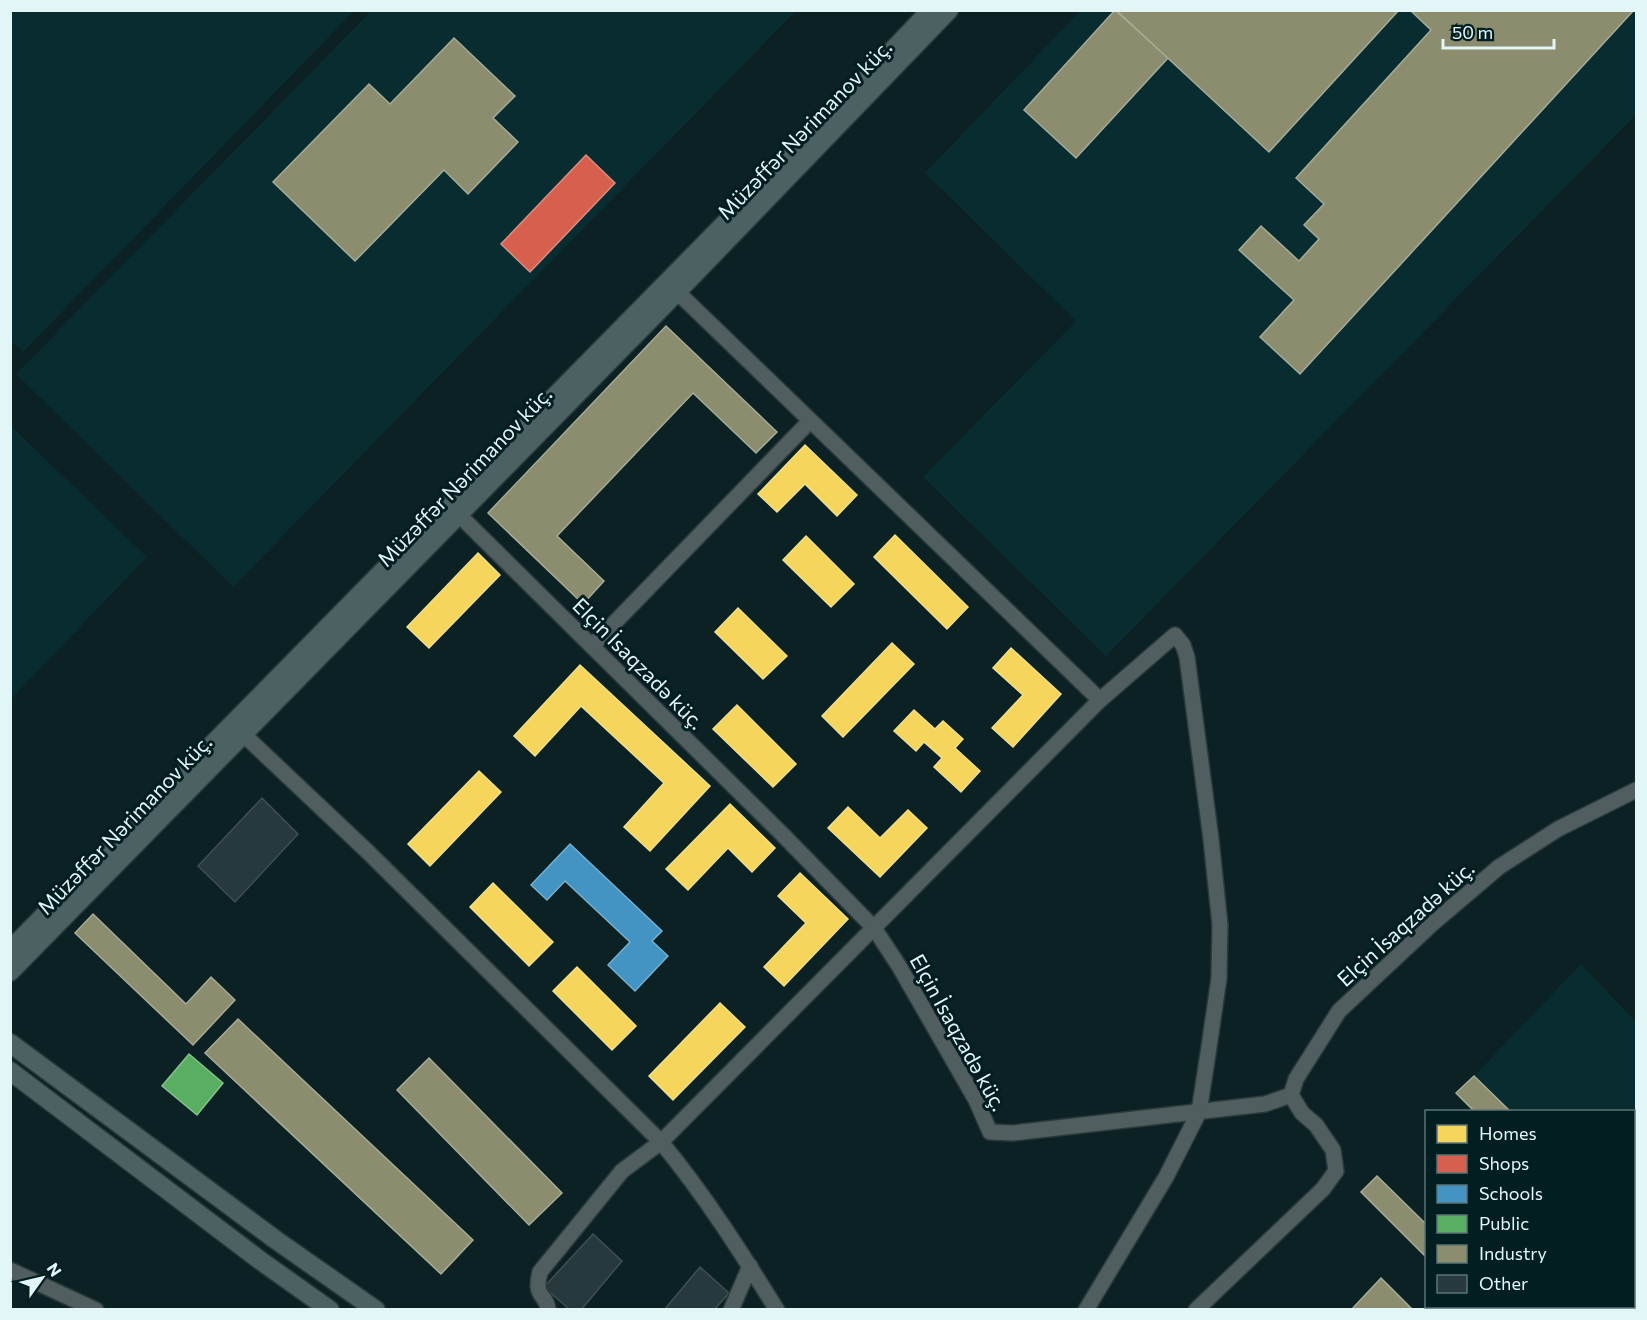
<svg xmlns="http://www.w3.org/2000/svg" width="1647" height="1320" font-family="Commissioner,sans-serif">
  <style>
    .built { fill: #082c30 }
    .homes { fill: #f6d55c; stroke: #f0df8b; stroke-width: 1.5 }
    .shops { fill: #d6604d; stroke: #da8d80; stroke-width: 1.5 }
    .schools { fill: #4393c3; stroke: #73b1d3; stroke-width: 1.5 }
    .public { fill: #5aae61; stroke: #83c48e; stroke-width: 1.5 }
    .industry { fill: #8c8c6e; stroke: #a6ac97; stroke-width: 1.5 }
    .building { fill: #27393d; stroke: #3f4f52; stroke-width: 1.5 }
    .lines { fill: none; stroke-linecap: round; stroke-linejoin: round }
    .minor-casing { stroke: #2b393b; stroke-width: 18 }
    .major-casing { stroke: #2b393b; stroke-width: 21 }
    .minor { stroke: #505e5f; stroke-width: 15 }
    .major { stroke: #4c6161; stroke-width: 18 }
    .labels { text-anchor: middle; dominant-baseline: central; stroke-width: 6; stroke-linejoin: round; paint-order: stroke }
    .street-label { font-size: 21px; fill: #e2f6f8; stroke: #021e21 }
  </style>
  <rect width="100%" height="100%" fill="#0b2123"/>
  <g class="built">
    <polygon points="10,11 11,10 354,11 23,352 10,340"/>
    <polygon points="371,11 796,11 233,587 16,374"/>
    <polygon points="1080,11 1636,11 1636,115 1106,656 923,477 1076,321 925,173"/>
    <polygon points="10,425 147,557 11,699 10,699"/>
    <polygon points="1581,964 1636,1022 1636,1235 1634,1233 1634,1112 1511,1111 1474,1076"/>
  </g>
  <g class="homes">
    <polygon points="805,445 857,495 837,516 805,484 777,512 758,494"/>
    <polygon points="895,535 968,607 947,629 874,557"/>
    <polygon points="806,536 854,584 831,607 783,560"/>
    <polygon points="478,553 500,575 429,648 407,627"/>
    <polygon points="738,608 787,656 763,679 715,632"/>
    <polygon points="892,643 914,664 843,737 822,716"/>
    <polygon points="1011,648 1061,694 1013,747 992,728 1023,695 993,668"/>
    <polygon points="580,665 710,786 650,851 624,827 664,783 581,706 535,756 514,736"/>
    <polygon points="737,705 796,764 773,787 713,729"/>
    <polygon points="914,710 935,729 943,721 963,739 955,748 980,771 961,792 934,767 942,758 924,742 916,751 894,731"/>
    <polygon points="479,771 501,792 430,866 408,844"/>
    <polygon points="730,804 775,848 752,872 728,848 688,890 666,869"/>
    <polygon points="848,807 880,838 908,810 927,828 880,877 828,828"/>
    <polygon points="800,873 848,919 784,986 764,967 806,923 778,896"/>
    <polygon points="493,883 553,942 529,966 470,907"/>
    <polygon points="577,967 636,1026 612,1050 553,991"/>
    <polygon points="720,1003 745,1027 673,1100 649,1076"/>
  </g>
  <polygon class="shops" points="586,155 615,183 530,272 501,244"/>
  <polygon class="schools" points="570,844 662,931 652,941 668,956 635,991 608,965 630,942 565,881 547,900 531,885"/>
  <polygon class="public" points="189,1054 223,1083 197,1115 162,1086"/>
  <g class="industry">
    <polygon points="1115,10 1168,58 1076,158 1024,110"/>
    <polygon points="1116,10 1399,10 1269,152"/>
    <polygon points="1410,10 1634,10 1300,374 1260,337 1294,300 1239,250 1261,226 1299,261 1319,239 1304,225 1324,204 1296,178 1431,30"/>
    <polygon points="454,38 515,96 493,118 518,142 468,194 444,170 355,261 273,182 369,84 390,104"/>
    <polygon points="666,326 777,432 756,453 693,393 557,536 604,581 583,604 488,513"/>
    <polygon points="93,914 186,1004 211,977 235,1000 193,1045 75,933"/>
    <polygon points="238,1019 473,1240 441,1274 205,1053"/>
    <polygon points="429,1058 562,1193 529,1225 397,1090"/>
    <polygon points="1474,1076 1511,1112 1475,1112 1456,1093"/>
    <polygon points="1377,1176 1426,1224 1426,1257 1361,1192"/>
    <polygon points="1634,1233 1636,1235 1636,1269 1634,1272"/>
    <polygon points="1381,1278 1413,1310 1351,1310"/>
    <polygon points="1477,1306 1510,1306 1513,1310 1480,1310"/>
    <polygon points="1554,1306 1599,1306 1596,1310 1551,1310"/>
  </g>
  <g class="building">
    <polygon points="262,798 298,834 235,902 198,866"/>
    <polygon points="593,1234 622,1261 581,1310 570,1310 544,1287"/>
    <polygon points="700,1267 729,1293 714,1310 664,1310"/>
  </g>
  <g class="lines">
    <g class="minor-casing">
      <g id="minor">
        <polyline points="669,284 1100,700"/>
        <polyline points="452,508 783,835 874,928 899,966 976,1100 990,1132 1013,1133 1265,1104 1291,1095"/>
        <polyline points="592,646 810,421"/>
        <path d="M 243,734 L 368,852 L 661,1142 C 704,1194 741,1252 777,1310"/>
        <polyline points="1291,1095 1296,1079 1339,1011 1432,924 1499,867 1558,829 1636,790"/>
        <polyline points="10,1270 96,1310"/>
        <path d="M 548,1310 C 547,1293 533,1299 540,1272 L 622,1171 L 661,1142 L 1100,700 L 1175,635 L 1183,645 L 1187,657 L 1211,839 L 1220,925 L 1219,978 L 1209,1047 L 1199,1112 L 1166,1177 L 1086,1310"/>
        <polyline points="731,1310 750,1266"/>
        <polyline points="1196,1310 1323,1189 1336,1171 1333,1150 1316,1125 1302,1113 1291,1095"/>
      </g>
    </g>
    <g class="major-casing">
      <g id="major">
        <polyline points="10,950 803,144 931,10"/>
        <polyline points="10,972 677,292 949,10"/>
        <polyline points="10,1043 276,1240 376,1310"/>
        <polyline points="10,1071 261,1261 330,1310"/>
      </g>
    </g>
    <use href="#minor" class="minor"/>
    <use href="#major" class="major"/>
  </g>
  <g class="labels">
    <g class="street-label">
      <text transform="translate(804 129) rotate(-46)">Müzəffər Nərimanov küç.</text>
      <text transform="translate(464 476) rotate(-46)">Müzəffər Nərimanov küç.</text>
      <text transform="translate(639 663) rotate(45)">Elçin İsaqzadə küç.</text>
      <text transform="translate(124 824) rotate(-46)">Müzəffər Nərimanov küç.</text>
      <text transform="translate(1405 923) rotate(-42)">Elçin İsaqzadə küç.</text>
      <text transform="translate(959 1032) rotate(61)">Elçin İsaqzadə küç.</text>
    </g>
  </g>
  <rect width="1647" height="1320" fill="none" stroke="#e2f6f8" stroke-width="24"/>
  <rect x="1425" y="1110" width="210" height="198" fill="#021e21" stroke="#5c7477" stroke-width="1.5"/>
  <rect x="1437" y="1125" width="30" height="18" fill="#f6d55c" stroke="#5c7477" stroke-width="1.5"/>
  <text x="1479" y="1140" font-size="18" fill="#e2f6f8">Homes</text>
  <rect x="1437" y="1155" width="30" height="18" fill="#d6604d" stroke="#5c7477" stroke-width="1.5"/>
  <text x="1479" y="1170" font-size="18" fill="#e2f6f8">Shops</text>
  <rect x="1437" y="1185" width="30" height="18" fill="#4393c3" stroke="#5c7477" stroke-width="1.5"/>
  <text x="1479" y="1200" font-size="18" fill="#e2f6f8">Schools</text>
  <rect x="1437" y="1215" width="30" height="18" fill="#5aae61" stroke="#5c7477" stroke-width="1.5"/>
  <text x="1479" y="1230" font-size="18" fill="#e2f6f8">Public</text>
  <rect x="1437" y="1245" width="30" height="18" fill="#8c8c6e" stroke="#5c7477" stroke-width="1.5"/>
  <text x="1479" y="1260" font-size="18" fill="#e2f6f8">Industry</text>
  <rect x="1437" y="1275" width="30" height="18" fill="#27393d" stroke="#5c7477" stroke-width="1.5"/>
  <text x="1479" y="1290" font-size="18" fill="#e2f6f8">Other</text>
  <g transform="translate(42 1278) rotate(56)" stroke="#021e21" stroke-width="4.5" paint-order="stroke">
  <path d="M0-4.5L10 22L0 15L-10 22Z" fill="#e2f6f8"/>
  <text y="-9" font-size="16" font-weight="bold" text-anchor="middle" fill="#e2f6f8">N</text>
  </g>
  <path d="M1443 39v9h111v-9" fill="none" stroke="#e2f6f8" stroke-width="3"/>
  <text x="1452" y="39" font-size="18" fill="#e2f6f8" stroke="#021e21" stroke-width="4.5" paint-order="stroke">50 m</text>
</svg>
